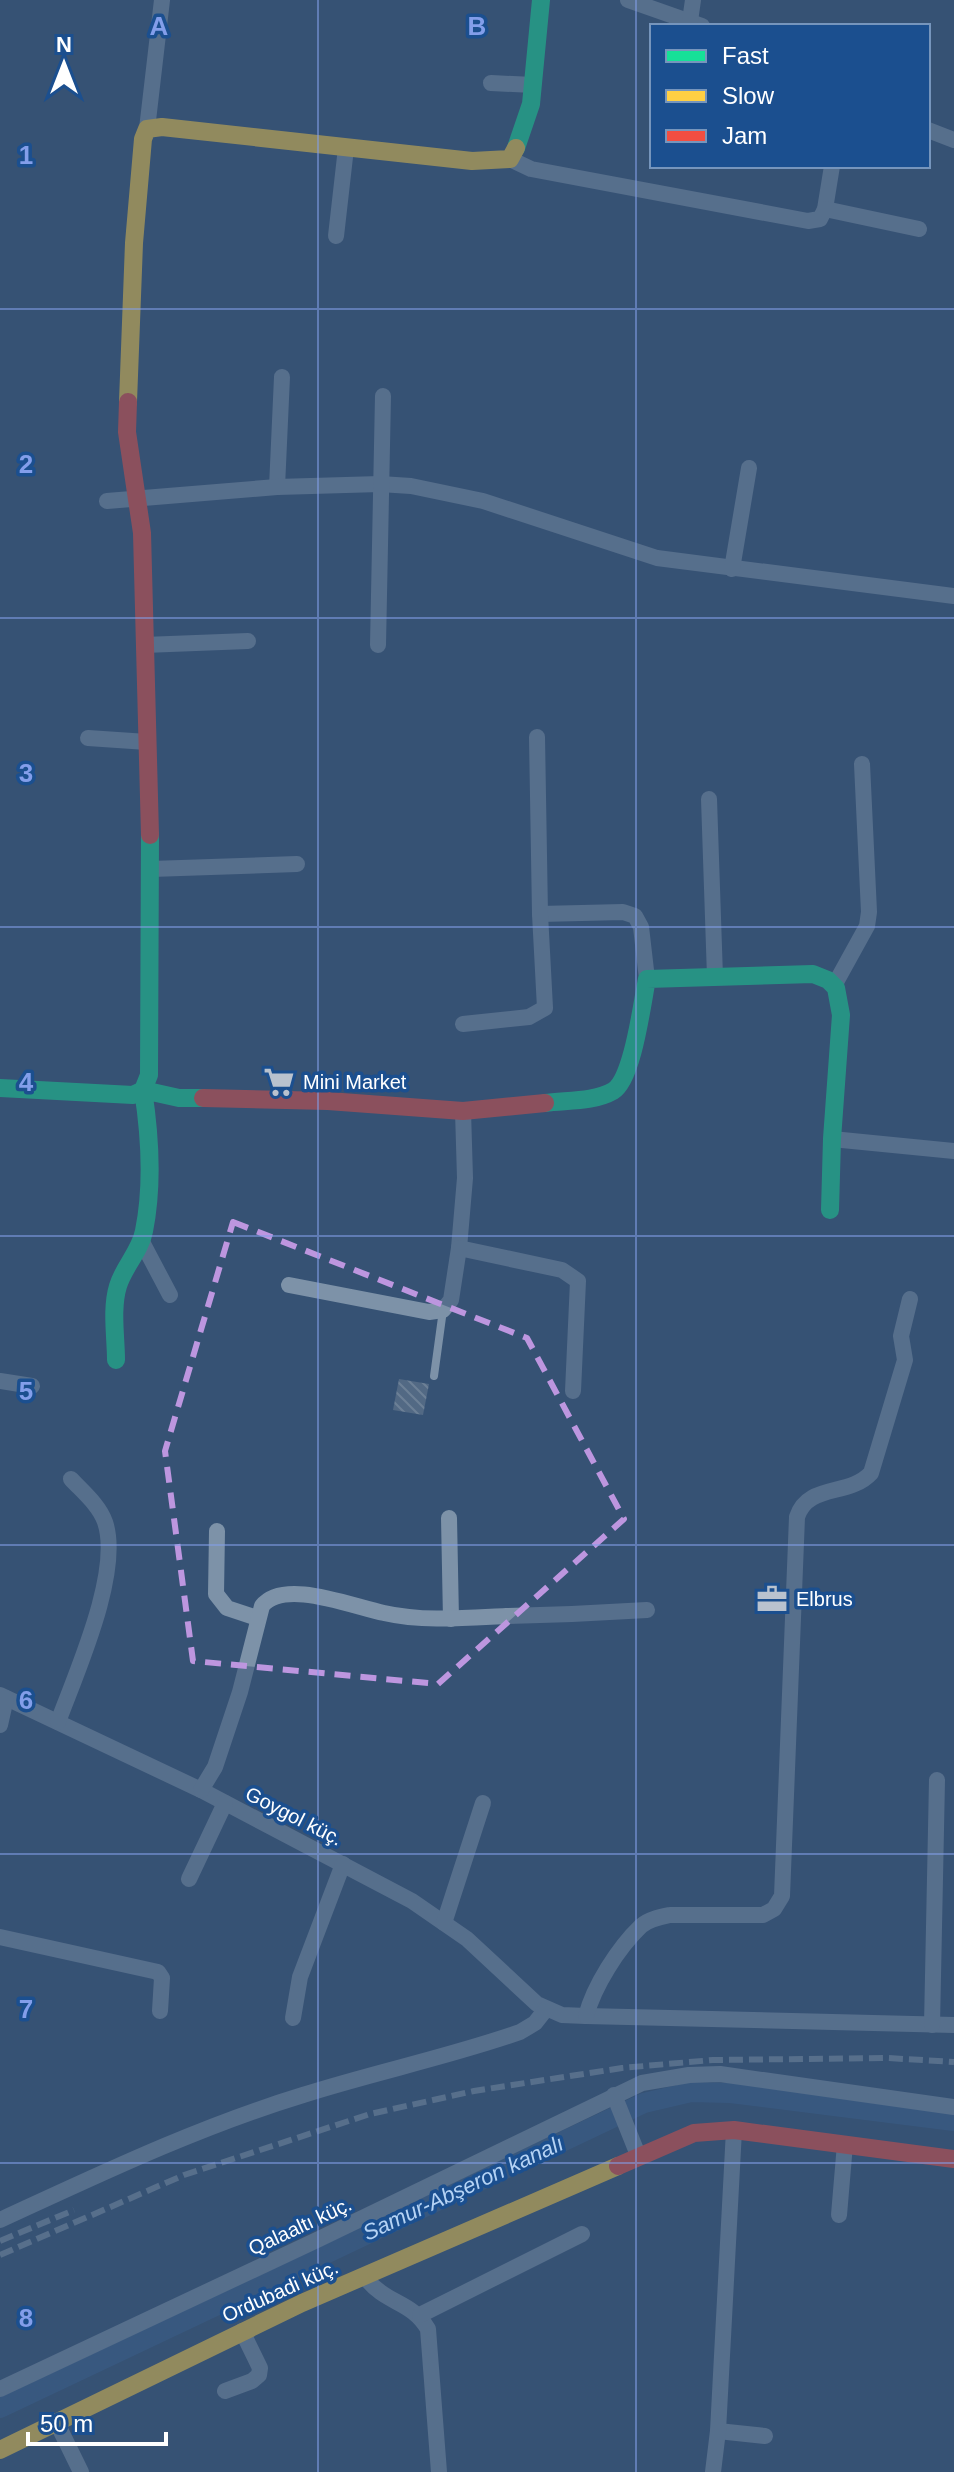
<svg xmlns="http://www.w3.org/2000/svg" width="954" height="2472" font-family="Arial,sans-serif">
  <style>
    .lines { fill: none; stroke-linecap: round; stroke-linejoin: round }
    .canal { stroke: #3b618d; stroke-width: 20 }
    .building { fill: url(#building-back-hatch) }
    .lane { stroke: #7d92a8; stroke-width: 8 }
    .street { stroke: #7d92a8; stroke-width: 16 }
    .fast { stroke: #16e098; stroke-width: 18 }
    .slow { stroke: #ffcf43; stroke-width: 18 }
    .jam { stroke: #f24e42; stroke-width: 18 }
    .rail { stroke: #7e92a7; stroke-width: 6; stroke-dasharray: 14 6; stroke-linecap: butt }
    .marked { fill: none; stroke: #bd96df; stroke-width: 6; stroke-dasharray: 16 10; stroke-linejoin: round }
    .grid { fill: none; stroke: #839eea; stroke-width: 2; stroke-opacity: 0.55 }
    .labels { text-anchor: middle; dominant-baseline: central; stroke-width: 7; stroke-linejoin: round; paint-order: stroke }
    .poi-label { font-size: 20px; fill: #fff; stroke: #1b4f8f; text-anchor: start }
    .street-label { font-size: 20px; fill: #fff; stroke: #1b4f8f }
    .water-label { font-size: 22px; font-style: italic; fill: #b5d3f5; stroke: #1b4f8f }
    .grid-label { font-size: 26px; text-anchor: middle; font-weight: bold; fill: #839eea; stroke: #1b4f8f; stroke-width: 7; stroke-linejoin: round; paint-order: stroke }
  </style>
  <defs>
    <pattern id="building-back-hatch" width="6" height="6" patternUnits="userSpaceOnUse" patternTransform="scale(2)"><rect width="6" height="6" fill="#526984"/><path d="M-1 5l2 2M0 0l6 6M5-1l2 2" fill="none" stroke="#6c8096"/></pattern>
  </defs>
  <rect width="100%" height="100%" fill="#365274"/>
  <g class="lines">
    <polyline class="canal" points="0,2408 644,2103 691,2092 731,2093 954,2121"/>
  </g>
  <polygon class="building" points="399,1379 429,1384 423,1415 393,1410"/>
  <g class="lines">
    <polyline class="lane" points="434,1376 443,1310"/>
    <g class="street">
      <polyline points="628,0 702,26"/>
      <polyline points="690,21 693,0"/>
      <polyline points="491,83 533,85"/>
      <polyline points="147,129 162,0"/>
      <polyline points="928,130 954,140"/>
      <polyline points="510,159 531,169 808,221 820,219 825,209 832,166"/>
      <polyline points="825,209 919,229"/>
      <polyline points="336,236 346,148"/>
      <polyline points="277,487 282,377"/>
      <polyline points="107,501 277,487 380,484 411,486 483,501 657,558 954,596"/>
      <polyline points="732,569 749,468"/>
      <polyline points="144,645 248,641"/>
      <polyline points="378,645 383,396"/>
      <polyline points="88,738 147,742"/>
      <polyline points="709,799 715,977"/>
      <polyline points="151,869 297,864"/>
      <polyline points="540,914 623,912 635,916 641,927 647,979"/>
      <polyline points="835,984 867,926 869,912 862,764"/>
      <polyline points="463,1024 529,1017 545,1008 540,914 537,737"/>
      <polyline points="463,1111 465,1178 459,1248 562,1270 578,1281 573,1391"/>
      <polyline points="832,1139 954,1151"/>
      <polyline points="142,1242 170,1295"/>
      <polyline points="289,1285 429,1312 443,1310 451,1300 459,1248"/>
      <polyline points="0,1381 32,1386"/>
      <polyline points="449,1518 451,1619"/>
      <polyline points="217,1531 216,1594 227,1608 257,1618"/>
      <polyline points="0,1695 201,1790 412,1901 467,1939 537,2004 562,2015 586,2016 954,2025"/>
      <path d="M 58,1722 C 76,1673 122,1572 105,1522 C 99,1505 83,1492 71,1479"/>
      <polyline points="0,1725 6,1698"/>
      <path d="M 201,1790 L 215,1767 L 240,1692 L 262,1606 C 284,1578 353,1607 384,1613 C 423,1622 466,1618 506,1616 C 553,1615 600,1613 647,1610"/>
      <polyline points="189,1879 225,1803"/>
      <polyline points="444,1923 483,1803"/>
      <polyline points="0,1937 158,1972 162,1978 160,2011"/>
      <path d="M 586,2016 C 594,1986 618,1948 641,1926 C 649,1919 660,1917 670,1915 L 763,1915 L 774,1909 L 782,1896 L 797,1517 C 808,1483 849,1497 871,1473 L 905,1360 L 901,1336 L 910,1299"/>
      <polyline points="293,2018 300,1977 343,1864"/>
      <polyline points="932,2025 937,1780"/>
      <polyline points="614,2095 638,2155"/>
      <polyline points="839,2215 845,2144"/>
      <path d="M 0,2220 C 100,2174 198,2127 303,2095 C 375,2072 449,2057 520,2032 L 535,2023 L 546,2009"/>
      <path d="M 365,2277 C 386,2305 411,2300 428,2329 L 439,2472"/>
      <polyline points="420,2315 582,2234"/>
      <polyline points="0,2389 319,2239 642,2083 689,2075 720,2074 954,2107"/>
      <polyline points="225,2391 252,2381 259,2375 260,2368 242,2331"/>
      <polyline points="56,2421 81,2472"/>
      <polyline points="718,2431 765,2436"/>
      <polyline points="713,2472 718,2431 734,2130"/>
    </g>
    <g class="fast">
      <polyline points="516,148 531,104 541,0"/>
      <polyline points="0,1088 133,1095 143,1090 149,1075 150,835"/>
      <path d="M 545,1103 C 566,1100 594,1102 613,1091 C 633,1079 642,1003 647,979 L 813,974 L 828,980 L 836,988 L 841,1015 L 832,1139 L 830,1210"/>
      <path d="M 116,1360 C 116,1337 111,1309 118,1286 C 124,1266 140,1252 144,1231 C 153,1186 150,1135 143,1090 L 179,1098 L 203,1098"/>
    </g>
    <g class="slow">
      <polyline points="128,402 134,243 143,139 147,129 162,127 472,161 510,159 516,148"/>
      <polyline points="0,2450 302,2303 618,2166"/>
    </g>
    <g class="jam">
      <polyline points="128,402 127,432 142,533 150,835"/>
      <polyline points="203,1098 328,1101 463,1111 545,1103"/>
      <polyline points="618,2166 694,2133 734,2130 954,2159"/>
    </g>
    <g class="rail">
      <polyline points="0,2241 74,2210"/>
      <polyline points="0,2255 184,2175 370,2114 474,2091 622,2068 713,2060 888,2058 954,2062"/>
    </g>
  </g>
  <path d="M0 0H954V2472H0ZM 233,1222 L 527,1338 L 624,1519 L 438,1684 L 193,1661 L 165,1451 Z" fill="#365274" fill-opacity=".55" fill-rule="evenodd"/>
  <path class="marked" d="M 233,1222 L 527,1338 L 624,1519 L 438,1684 L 193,1661 L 165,1451 Z"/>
  <path class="grid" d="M 318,0 L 318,2472M 636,0 L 636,2472M 0,309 L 954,309M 0,618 L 954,618M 0,927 L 954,927M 0,1236 L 954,1236M 0,1545 L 954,1545M 0,1854 L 954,1854M 0,2163 L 954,2163"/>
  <defs>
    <g id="supermarket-bare" transform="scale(2.4)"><path d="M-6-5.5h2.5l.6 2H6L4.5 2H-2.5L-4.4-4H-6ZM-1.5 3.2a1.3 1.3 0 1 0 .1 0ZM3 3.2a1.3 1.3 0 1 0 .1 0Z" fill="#b9c2ce" stroke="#1b4f8f" stroke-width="2.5" paint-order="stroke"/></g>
    <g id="office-bare" transform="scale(2.4)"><path d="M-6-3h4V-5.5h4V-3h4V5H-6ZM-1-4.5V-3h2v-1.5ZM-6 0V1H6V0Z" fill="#b9c2ce" stroke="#1b4f8f" stroke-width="2.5" paint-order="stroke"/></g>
  </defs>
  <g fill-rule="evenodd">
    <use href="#supermarket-bare" x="279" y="1082"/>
    <use href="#office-bare" x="772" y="1599"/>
  </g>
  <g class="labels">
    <g class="poi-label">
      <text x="303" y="1082">Mini Market</text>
      <text x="796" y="1599">Elbrus</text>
    </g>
    <g class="street-label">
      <text transform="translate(294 1816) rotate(27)">Goygol küç.</text>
      <text transform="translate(300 2226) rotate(-25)">Qalaaltı küç.</text>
      <text transform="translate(280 2291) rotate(-24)">Ordubadi küç.</text>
    </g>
    <g class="water-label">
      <text transform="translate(463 2188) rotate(-25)">Samur-Abşeron kanalı</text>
    </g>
  </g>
  <g class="grid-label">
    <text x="159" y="35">A</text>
    <text x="477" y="35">B</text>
    <text x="26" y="164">1</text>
    <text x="26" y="473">2</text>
    <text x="26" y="782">3</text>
    <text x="26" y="1091">4</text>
    <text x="26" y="1400">5</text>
    <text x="26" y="1709">6</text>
    <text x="26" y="2018">7</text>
    <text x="26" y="2327">8</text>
  </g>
  <rect x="650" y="24" width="280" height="144" fill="#1b4f8f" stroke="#7695bc" stroke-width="2"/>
  <rect x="666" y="50" width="40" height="12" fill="#16e098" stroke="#7695bc" stroke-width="2"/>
  <text x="722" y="64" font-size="24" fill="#ffffff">Fast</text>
  <rect x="666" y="90" width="40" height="12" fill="#ffcf43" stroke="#7695bc" stroke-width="2"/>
  <text x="722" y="104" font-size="24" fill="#ffffff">Slow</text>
  <rect x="666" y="130" width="40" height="12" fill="#f24e42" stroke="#7695bc" stroke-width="2"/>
  <text x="722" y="144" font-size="24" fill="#ffffff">Jam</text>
  <g transform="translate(64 64)" stroke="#1b4f8f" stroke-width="6" paint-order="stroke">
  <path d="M0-6L14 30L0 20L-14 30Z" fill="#ffffff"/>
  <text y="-12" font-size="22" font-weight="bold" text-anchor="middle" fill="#ffffff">N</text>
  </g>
  <path d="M28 2432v12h138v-12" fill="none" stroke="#ffffff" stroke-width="4"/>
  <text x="40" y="2432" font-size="24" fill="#ffffff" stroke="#1b4f8f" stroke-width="6" paint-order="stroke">50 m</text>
</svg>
